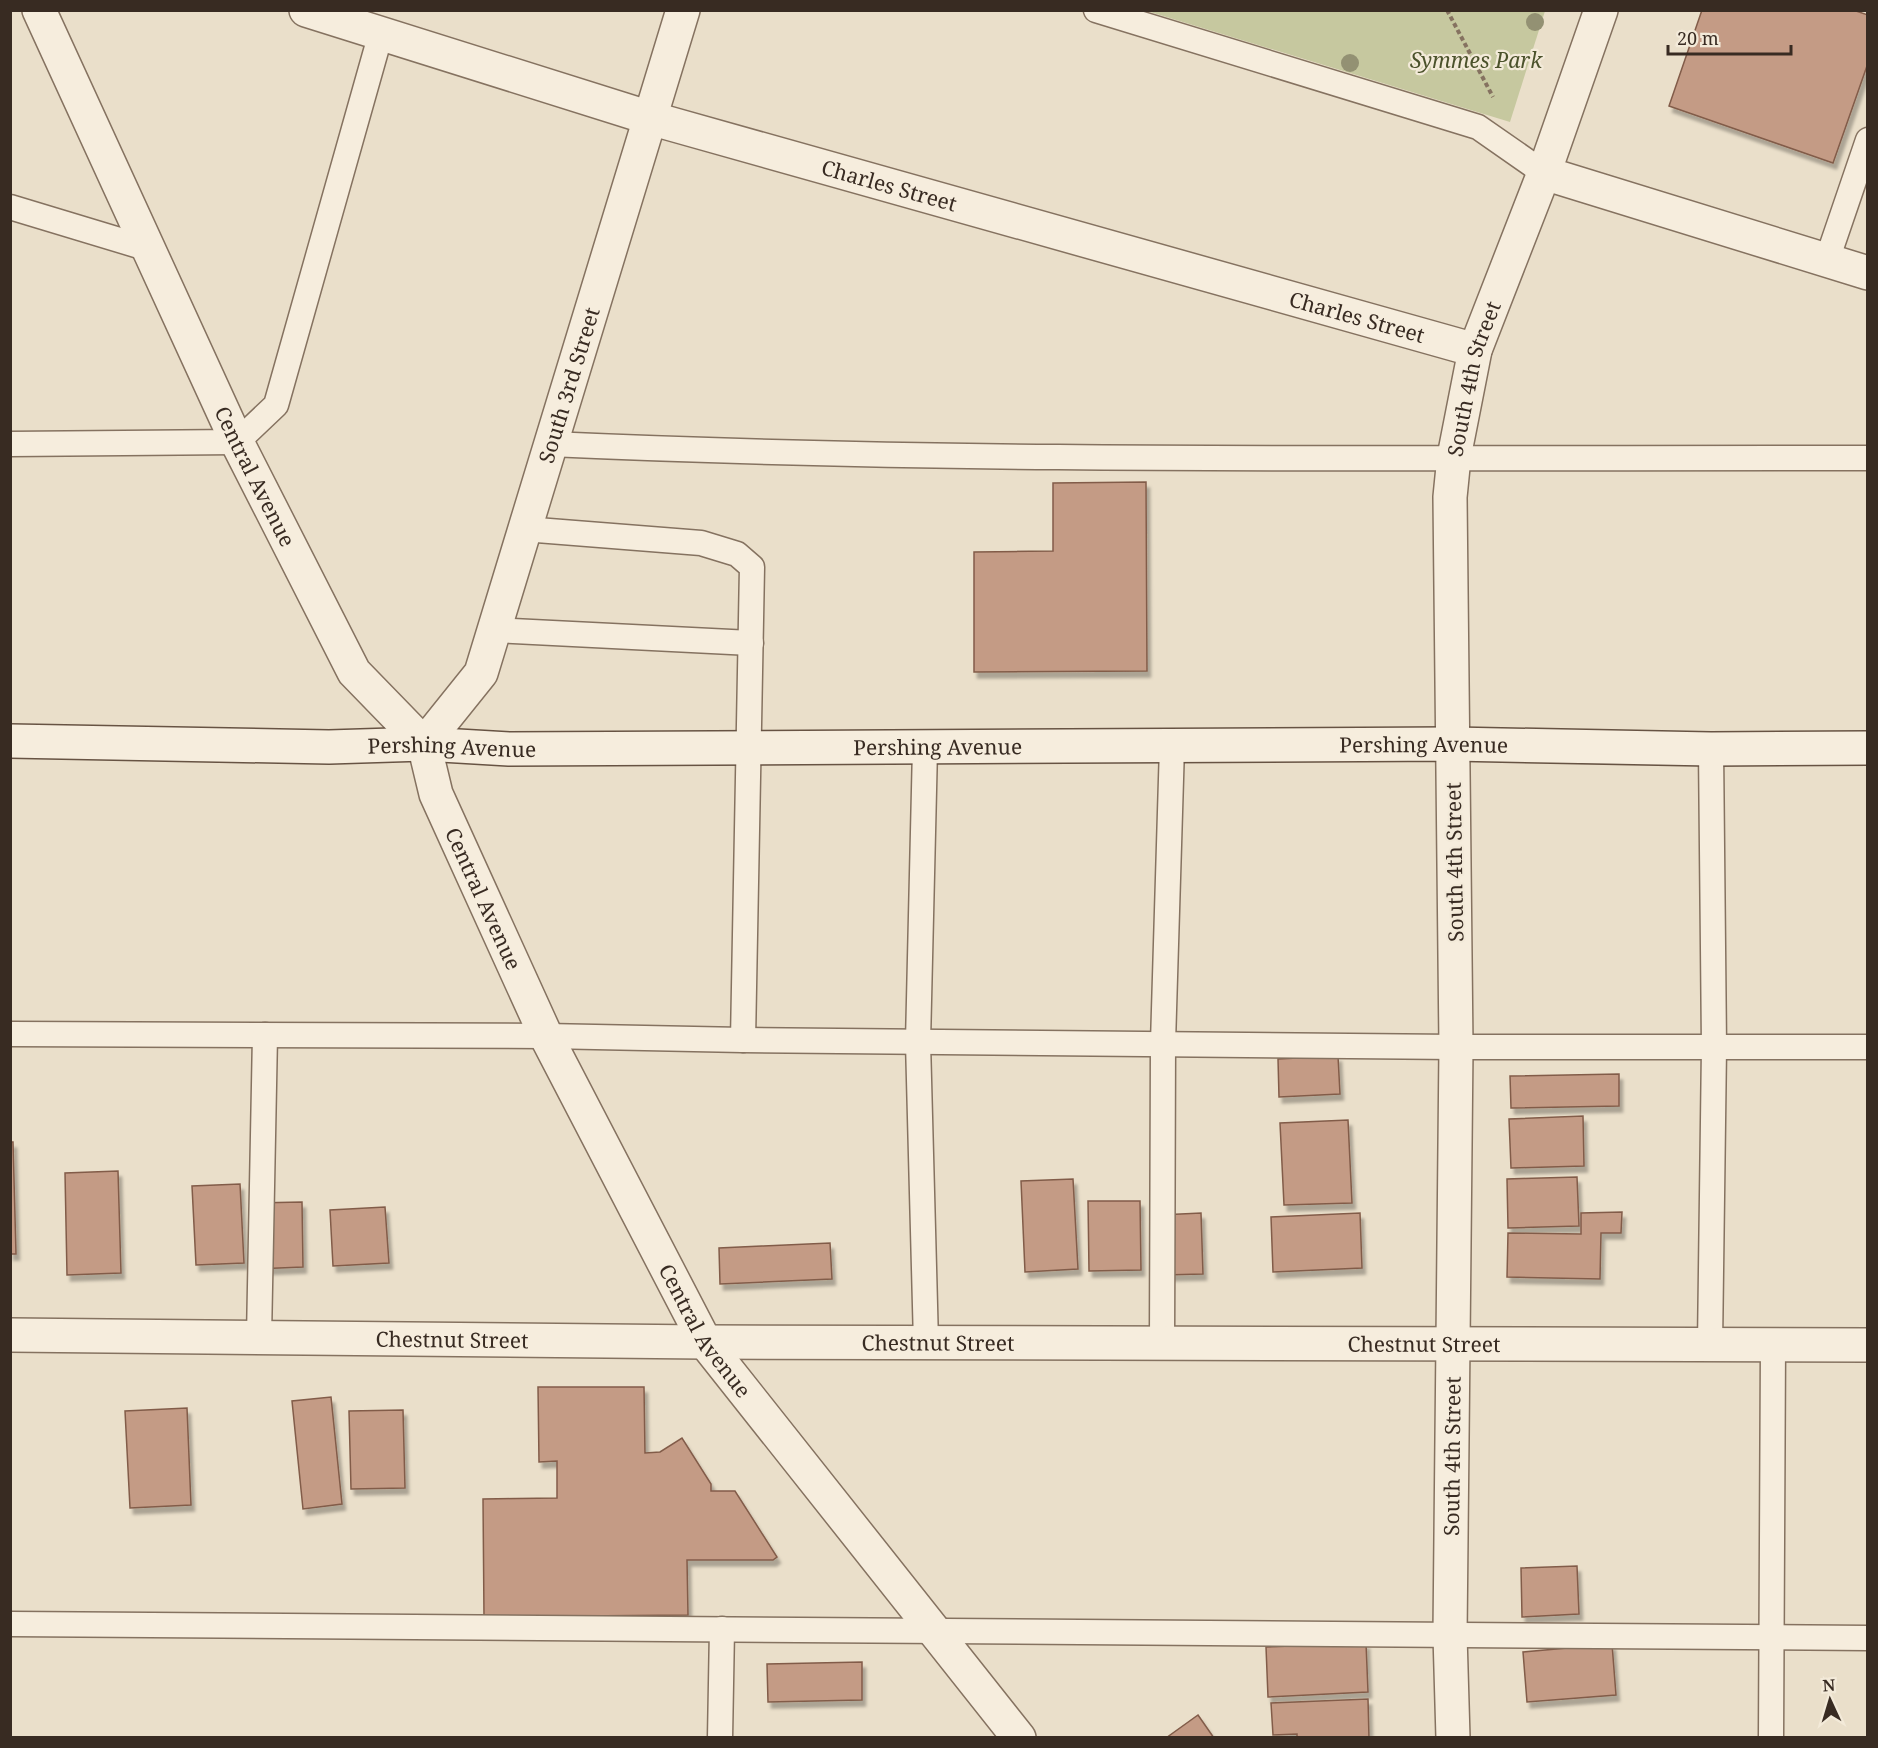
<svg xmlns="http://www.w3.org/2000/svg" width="1878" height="1748" font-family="'Noto Serif',serif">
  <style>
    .green { fill: #c6c89f }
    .building { fill: #c49b85; stroke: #825c49; stroke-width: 1.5; filter: url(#shadow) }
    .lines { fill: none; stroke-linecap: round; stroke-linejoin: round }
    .service-casing { stroke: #857260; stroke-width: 27 }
    .minor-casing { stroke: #857260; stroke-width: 36 }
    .tertiary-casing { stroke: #857260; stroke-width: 36 }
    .secondary-casing { stroke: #675343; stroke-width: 36 }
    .path { stroke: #857260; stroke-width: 4; stroke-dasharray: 4.5 3; stroke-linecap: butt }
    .service { stroke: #f6eddd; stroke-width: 24 }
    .minor { stroke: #f6eddd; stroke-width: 33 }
    .tertiary { stroke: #f6eddd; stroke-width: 33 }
    .secondary { stroke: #f6eddd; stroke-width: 33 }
    .tree { fill: #939173 }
    .labels { text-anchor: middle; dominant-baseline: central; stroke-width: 4.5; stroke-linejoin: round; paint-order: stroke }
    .park-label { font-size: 21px; font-style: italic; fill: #4b522b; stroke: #f3ead9 }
    .street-label { font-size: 21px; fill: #382b22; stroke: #f3ead9 }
  </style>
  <defs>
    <filter id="shadow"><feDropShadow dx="3.5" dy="6" stdDeviation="1.5" flood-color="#0004"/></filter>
  </defs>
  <rect width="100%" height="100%" fill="#eadfca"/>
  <polygon class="green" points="1147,11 1545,11 1510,122"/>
  <g class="building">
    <polygon points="1702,10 1853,10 1868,15 1868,63 1833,163 1669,106"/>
    <polygon points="1146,482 1147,671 974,672 974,552 1053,551 1053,483"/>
    <polygon points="1338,1056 1340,1094 1279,1097 1278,1059"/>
    <polygon points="1619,1074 1619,1106 1511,1108 1510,1076"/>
    <polygon points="1583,1116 1584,1166 1511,1168 1509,1119"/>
    <polygon points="1348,1120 1352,1203 1284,1205 1280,1123"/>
    <polygon points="10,1142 13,1142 16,1254 10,1254"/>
    <polygon points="118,1171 121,1273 67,1275 65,1173"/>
    <polygon points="1577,1177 1579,1226 1508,1228 1507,1179"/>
    <polygon points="1073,1179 1078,1269 1025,1272 1021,1181"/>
    <polygon points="240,1184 244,1263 196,1265 192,1186"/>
    <polygon points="1088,1201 1140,1201 1141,1270 1089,1271"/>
    <polygon points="302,1202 303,1267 255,1269 254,1203"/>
    <polygon points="385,1207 389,1263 333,1266 330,1210"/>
    <polygon points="1622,1212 1621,1233 1601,1233 1600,1279 1507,1277 1508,1233 1581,1234 1581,1213"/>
    <polygon points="1201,1213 1203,1274 1163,1275 1160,1215"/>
    <polygon points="1360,1213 1362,1268 1273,1272 1271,1217"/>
    <polygon points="830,1243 832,1279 720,1284 719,1248"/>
    <polygon points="538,1387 644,1387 645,1453 660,1452 682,1438 711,1484 711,1491 735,1491 777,1557 773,1560 687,1560 688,1615 484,1617 483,1499 557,1498 557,1461 539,1462"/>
    <polygon points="331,1397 342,1504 303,1509 292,1401"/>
    <polygon points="187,1408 191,1505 130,1508 125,1411"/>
    <polygon points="403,1410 405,1488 351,1489 349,1411"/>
    <polygon points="1577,1566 1579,1614 1522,1617 1521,1568"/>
    <polygon points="1366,1643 1368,1692 1268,1697 1266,1647"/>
    <polygon points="1612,1644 1616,1695 1527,1702 1523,1652"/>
    <polygon points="862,1662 862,1700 768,1702 767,1664"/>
    <polygon points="1368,1699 1369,1738 1297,1738 1297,1734 1273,1735 1271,1703"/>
    <polygon points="1198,1715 1214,1738 1166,1738"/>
  </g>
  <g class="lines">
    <g class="service-casing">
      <g id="service">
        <polyline points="1096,10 1478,127 1544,173"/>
        <polyline points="10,207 149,249"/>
        <polyline points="1827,260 1868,140"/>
        <polyline points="10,444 237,442 276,405 381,33"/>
        <path d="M 550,444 C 989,464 1428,457 1868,458"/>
        <polyline points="524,529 701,543 737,554 752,567 743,1040"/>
        <polyline points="493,630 751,643"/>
        <polyline points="925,748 918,1042 926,1343"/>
        <polyline points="10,1034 546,1036 743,1040 1456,1047 1868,1047"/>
        <polyline points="259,1337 265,1035"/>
        <polyline points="1162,1344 1163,1043 1172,746"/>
        <polyline points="1710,1345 1714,1047 1711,749"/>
        <polyline points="10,1624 1868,1638"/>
        <polyline points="720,1738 722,1629"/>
        <polyline points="1771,1738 1773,1345"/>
      </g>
    </g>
    <g class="minor-casing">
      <g id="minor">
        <path id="s1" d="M 306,10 L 650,118 L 1475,350"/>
        <polyline points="1544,173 1868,273"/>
        <path id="s2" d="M 424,744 L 481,673 L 683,10"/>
        <path id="s3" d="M 10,1335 L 705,1342 L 1868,1345"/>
        <path id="s4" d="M 1453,1738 L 1450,1635 L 1456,1047 L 1450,497 L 1454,457 L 1475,350 L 1544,173 L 1601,10"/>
      </g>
    </g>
    <g class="tertiary-casing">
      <g id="tertiary">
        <path id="s5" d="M 39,10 L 237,442 L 354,672 L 424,744 L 436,794 L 546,1036 L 705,1342 L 1019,1738"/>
      </g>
    </g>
    <g class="secondary-casing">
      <g id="secondary">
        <path id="s6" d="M 10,741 L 329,747 L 424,744 L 509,749 L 1453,744 L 1711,749 L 1868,748"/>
      </g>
    </g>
    <polyline class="path" points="1447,10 1493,97"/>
    <use href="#service" class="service"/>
    <use href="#minor" class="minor"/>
    <use href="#tertiary" class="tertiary"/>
    <use href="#secondary" class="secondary"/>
  </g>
  <g class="tree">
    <circle cx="1535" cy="22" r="9"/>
    <circle cx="1350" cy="63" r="9"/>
  </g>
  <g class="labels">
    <g class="park-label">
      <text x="1476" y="60">Symmes Park</text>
    </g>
    <g class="street-label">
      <text stroke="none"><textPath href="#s1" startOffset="609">Charles Street</textPath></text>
      <text stroke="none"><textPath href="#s1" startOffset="1095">Charles Street</textPath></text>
      <text stroke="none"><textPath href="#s4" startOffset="1362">South 4th Street</textPath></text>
      <text stroke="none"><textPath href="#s2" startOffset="392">South 3rd Street</textPath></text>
      <text stroke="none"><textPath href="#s5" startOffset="514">Central Avenue</textPath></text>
      <text stroke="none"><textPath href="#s6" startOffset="1414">Pershing Avenue</textPath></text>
      <text stroke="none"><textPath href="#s6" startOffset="928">Pershing Avenue</textPath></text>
      <text stroke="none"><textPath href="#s6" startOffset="442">Pershing Avenue</textPath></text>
      <text transform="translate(1454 862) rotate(-91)">South 4th Street</text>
      <text stroke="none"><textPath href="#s5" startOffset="1000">Central Avenue</textPath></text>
      <text stroke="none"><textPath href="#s5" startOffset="1486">Central Avenue</textPath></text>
      <text stroke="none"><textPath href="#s3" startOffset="442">Chestnut Street</textPath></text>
      <text stroke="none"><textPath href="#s3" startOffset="928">Chestnut Street</textPath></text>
      <text stroke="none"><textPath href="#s3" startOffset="1414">Chestnut Street</textPath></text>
      <text stroke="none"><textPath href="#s4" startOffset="282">South 4th Street</textPath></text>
    </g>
  </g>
  <rect width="1878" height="1748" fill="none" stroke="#382b22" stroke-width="24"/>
  <g transform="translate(1830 1700) rotate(356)" stroke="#f3ead9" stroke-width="4.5" paint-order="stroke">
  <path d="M0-4.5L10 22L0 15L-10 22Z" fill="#382b22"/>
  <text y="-9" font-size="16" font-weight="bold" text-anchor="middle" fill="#382b22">N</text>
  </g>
  <path d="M1668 45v9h123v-9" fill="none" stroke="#382b22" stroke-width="3"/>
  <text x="1677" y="45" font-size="18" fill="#382b22" stroke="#f3ead9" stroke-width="4.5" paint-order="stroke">20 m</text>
</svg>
